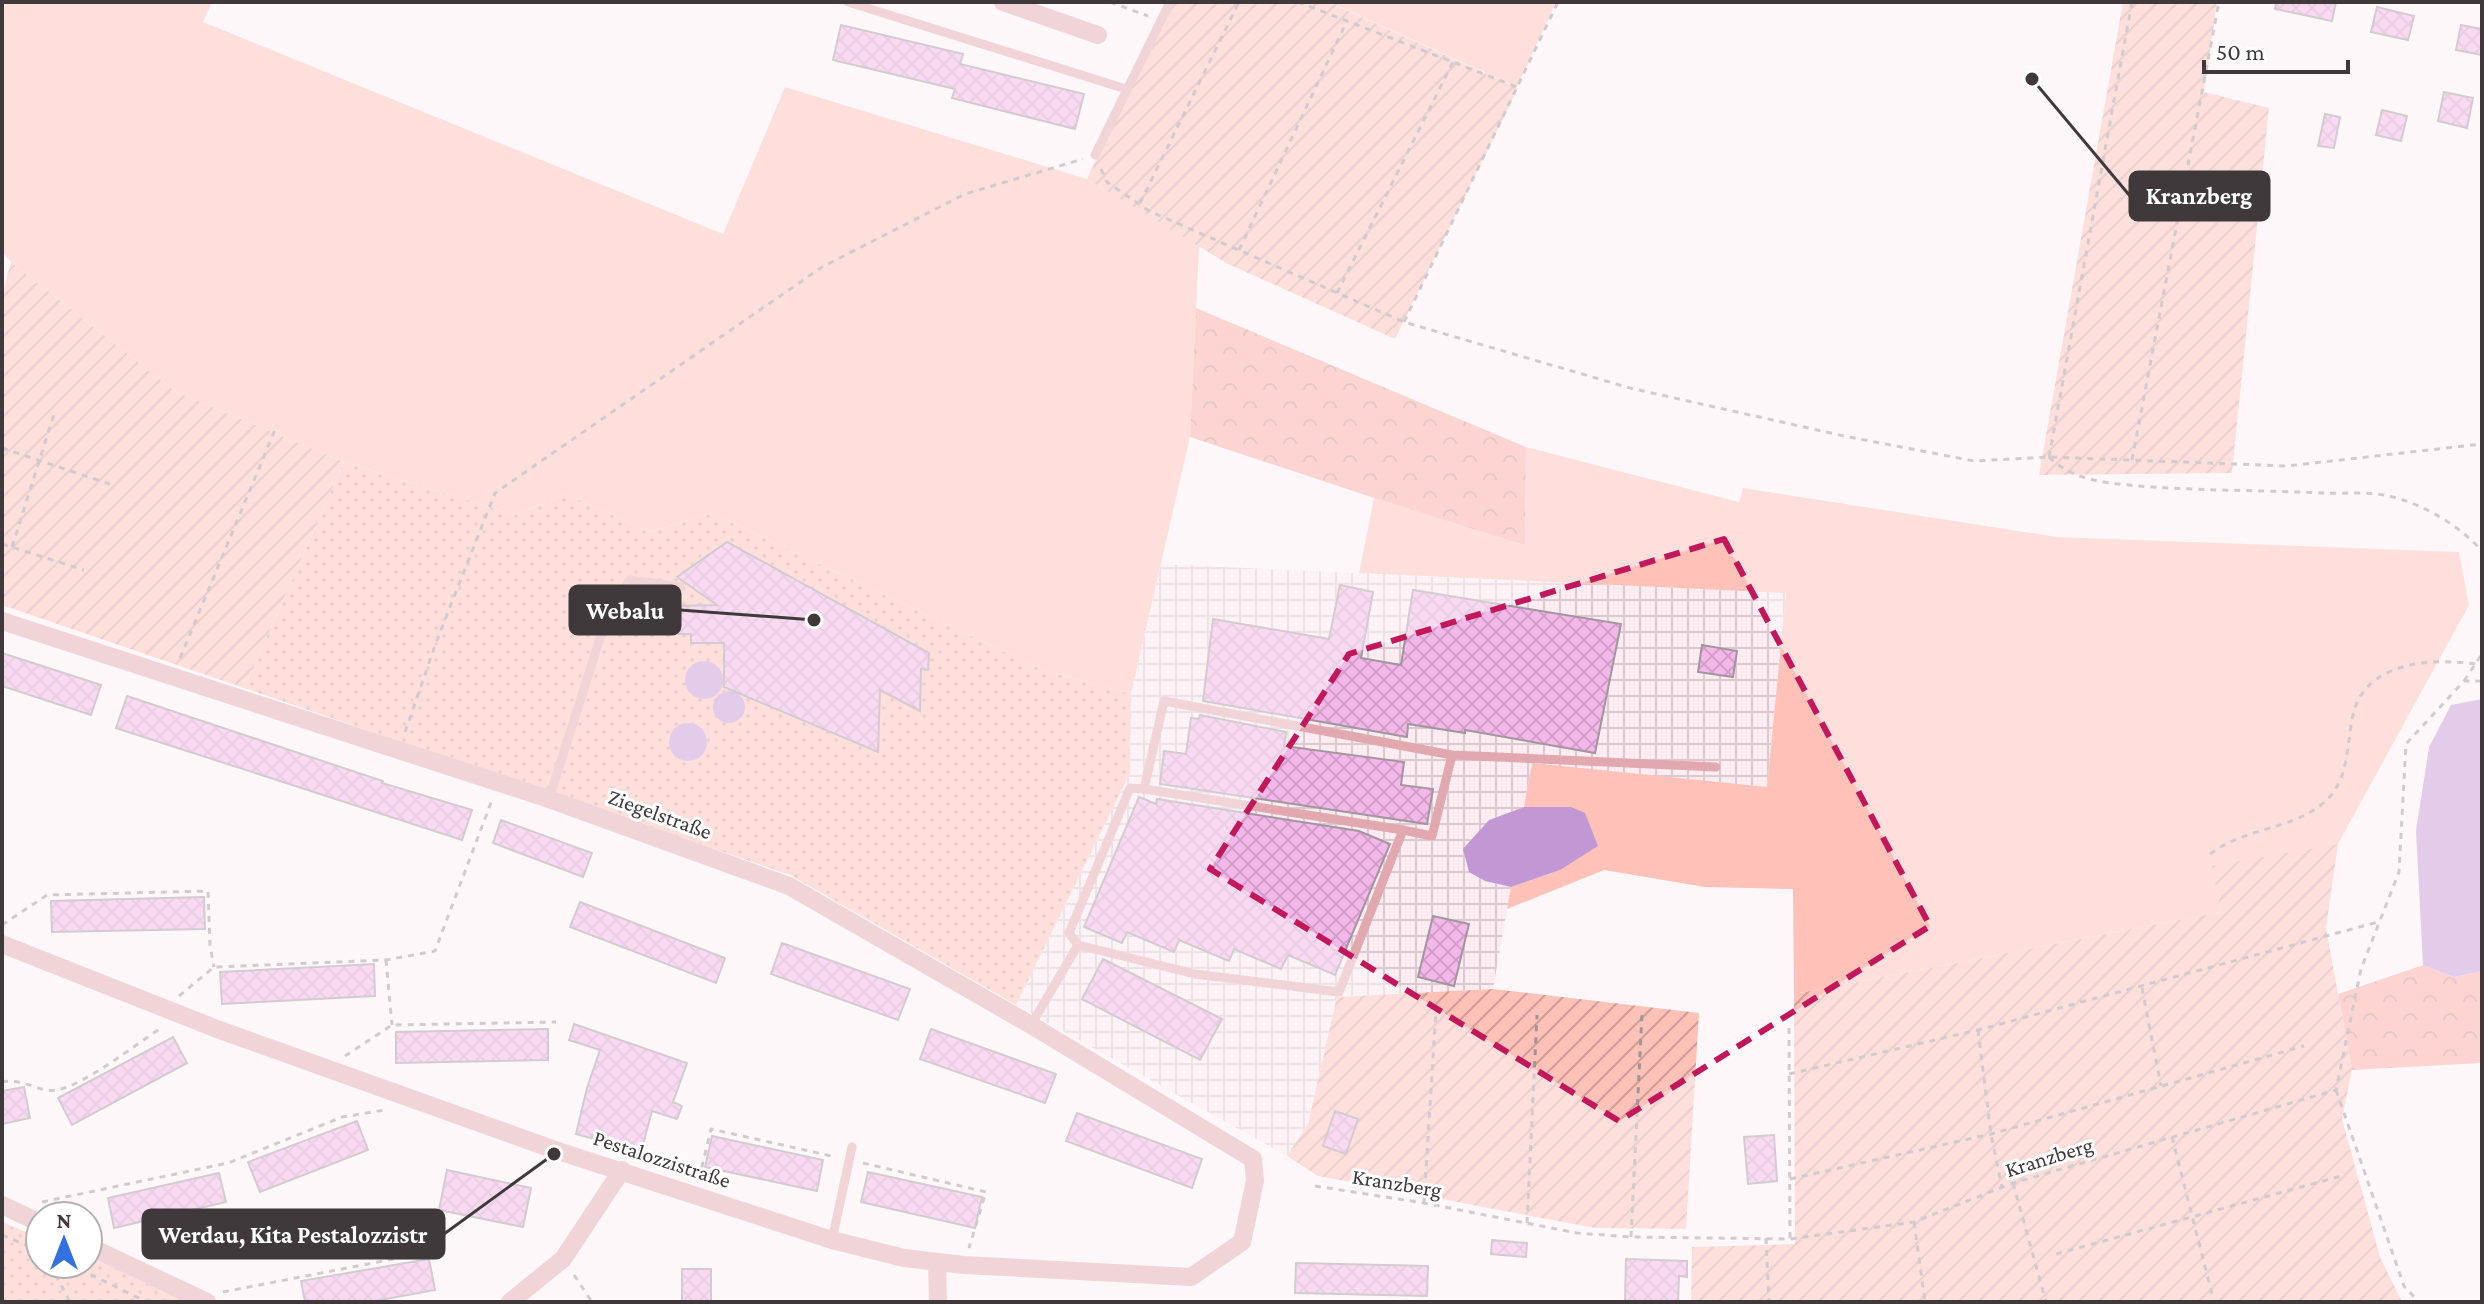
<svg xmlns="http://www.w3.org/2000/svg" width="2484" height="1304" font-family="'Crimson Pro',serif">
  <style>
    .industrial { fill: url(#industrial-grid) }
    .grass { fill: #ffc1b8 }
    .forest { fill: url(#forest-crowns) }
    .park { fill: url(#park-dots) }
    .garden { fill: url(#garden-furrows) }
    .water { fill: #c198d4 }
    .building { fill: url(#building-cross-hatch); stroke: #a1969e; stroke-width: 2 }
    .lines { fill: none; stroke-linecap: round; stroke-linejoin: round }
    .path { stroke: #9c9698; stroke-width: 3; stroke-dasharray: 6 6; stroke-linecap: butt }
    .service { stroke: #e2a8b0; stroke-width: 9 }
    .minor { stroke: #e2a8b0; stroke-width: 18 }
    .marked { fill: none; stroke: #c2185b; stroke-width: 6; stroke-dasharray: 16 10; stroke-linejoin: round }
    .labels { text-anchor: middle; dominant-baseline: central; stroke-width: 6; stroke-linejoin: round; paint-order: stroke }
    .street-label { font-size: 22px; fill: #3f393b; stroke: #fff }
    .leader { fill: none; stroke: #3f393b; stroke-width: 3 }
    .callout-dot { fill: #3f393b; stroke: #fff; stroke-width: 3 }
    .callout { fill: #3f393b; stroke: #3f393b; stroke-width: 3 }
    .callout-label { font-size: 24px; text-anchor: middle; font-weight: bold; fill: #fff }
  </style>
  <defs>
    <pattern id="industrial-grid" width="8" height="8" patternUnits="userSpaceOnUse" patternTransform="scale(2)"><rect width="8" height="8" fill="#fdebf2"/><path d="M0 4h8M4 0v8" fill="none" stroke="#dacad0"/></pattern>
    <pattern id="forest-crowns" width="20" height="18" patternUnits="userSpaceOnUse" patternTransform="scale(2)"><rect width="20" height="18" fill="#faaca2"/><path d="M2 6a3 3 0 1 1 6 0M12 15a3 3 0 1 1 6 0" fill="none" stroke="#cc8d85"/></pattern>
    <pattern id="park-dots" width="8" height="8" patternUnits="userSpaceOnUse" patternTransform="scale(2)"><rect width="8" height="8" fill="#ffc1b8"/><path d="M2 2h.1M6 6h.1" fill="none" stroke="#d09e97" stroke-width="1.8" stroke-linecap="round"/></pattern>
    <pattern id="garden-furrows" width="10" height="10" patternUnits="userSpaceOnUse" patternTransform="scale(2)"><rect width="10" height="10" fill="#ffc1b8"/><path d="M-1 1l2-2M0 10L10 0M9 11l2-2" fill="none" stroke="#d09e97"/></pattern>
    <pattern id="building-cross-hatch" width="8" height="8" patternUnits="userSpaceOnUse" patternTransform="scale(2)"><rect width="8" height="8" fill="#f4b7e9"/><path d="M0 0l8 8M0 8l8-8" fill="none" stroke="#d29ec9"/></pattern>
  </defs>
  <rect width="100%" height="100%" fill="#fdf7fa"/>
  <polygon class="industrial" points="1161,564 1786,593 1767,787 1532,764 1524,807 1489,820 1485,881 1511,887 1493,989 1337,997 1308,1124 1287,1156 1016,1005 1130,773 1131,694"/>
  <g class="grass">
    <polygon points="2,2 212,2 203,22 723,234 785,87 1087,179 1199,246 1190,437 1131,694 1043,670 712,513 650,532 566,494 515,515 344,462 176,392 11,262 2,252"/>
    <polygon points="1338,2 1556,2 1517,87 1336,5"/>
    <polygon points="1526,447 1739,502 1743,488 2057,537 2459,552 2469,605 2338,844 2214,871 2221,912 1794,994 1793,889 1705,887 1604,870 1507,909 1511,887 1560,870 1571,807 1524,807 1532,763 1767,787 1786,593 1359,573 1374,498 1525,544"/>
  </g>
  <g class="forest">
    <polygon points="1196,308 1526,447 1525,545 1374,498 1190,437"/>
    <polygon points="2423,965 2454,977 2482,971 2482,1063 2352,1070 2338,994"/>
  </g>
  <g class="park">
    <polygon points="344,462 515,515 566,494 650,532 712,513 1043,670 1131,694 1130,773 1016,1005 790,875 244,688"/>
    <polygon points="2,1222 40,1238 40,1264 88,1264 88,1257 195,1302 2,1302"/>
  </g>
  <g class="garden">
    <polygon points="1169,2 1338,2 1337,6 1518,88 1395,339 1228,264 1087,179"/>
    <polygon points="2123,2 2217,2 2204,92 2269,108 2232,473 2039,475"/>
    <polygon points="11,262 176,392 344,462 244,688 2,605 2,296"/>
    <polygon points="2338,844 2326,928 2352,1070 2342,1119 2380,1257 2402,1302 1691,1302 1692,1247 1795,1244 1794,994 2221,912 2212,866"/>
    <polygon points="1493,989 1699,1013 1686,1229 1595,1228 1318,1176 1287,1156 1308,1124 1337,997"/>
  </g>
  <g class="water">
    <circle cx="704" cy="680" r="19"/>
    <circle cx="729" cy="707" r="16"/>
    <polygon points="2482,699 2482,971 2454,977 2423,965 2416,831 2429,747 2451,705"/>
    <circle cx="688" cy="742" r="19"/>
    <polygon points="1524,807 1571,807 1585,813 1598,846 1560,870 1511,887 1485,881 1469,872 1463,849 1489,820"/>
  </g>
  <g class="building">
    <polygon points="2276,2 2336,2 2332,21 2275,9"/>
    <polygon points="2377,7 2414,16 2408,40 2371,32"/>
    <polygon points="841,25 963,54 960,64 1084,94 1075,129 952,98 955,89 833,60"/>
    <polygon points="2461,25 2482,29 2482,55 2456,50"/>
    <polygon points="2444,92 2473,98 2467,128 2438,121"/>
    <polygon points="2382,110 2407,116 2401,141 2376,135"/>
    <polygon points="2325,114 2340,117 2334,148 2318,146"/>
    <polygon points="727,542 929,653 928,670 921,669 920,711 880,690 878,752 724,687 724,643 691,643 691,634 674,634 675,606 717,605 677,577"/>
    <polygon points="1340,585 1373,592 1361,658 1401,665 1413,590 1621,624 1595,753 1465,730 1465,733 1408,724 1407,737 1203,701 1213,619 1329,639"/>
    <polygon points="1702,645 1737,651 1733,677 1698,672"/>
    <polygon points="2,653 101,685 91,715 2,686"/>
    <polygon points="127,696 383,781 382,783 472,810 462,840 116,728"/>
    <polygon points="1200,715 1286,732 1284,746 1404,762 1401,785 1433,789 1427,824 1160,784 1164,751 1186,754 1191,718 1199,719"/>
    <polygon points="1139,797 1156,804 1157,799 1359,831 1390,844 1335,975 1288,955 1281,969 1234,949 1229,961 1179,940 1174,952 1127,932 1122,943 1084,927"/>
    <polygon points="501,820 592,853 583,877 493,843"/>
    <polygon points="204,897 205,929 52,932 51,901"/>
    <polygon points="580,902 725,958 716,983 570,927"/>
    <polygon points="1433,916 1469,924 1454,986 1418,977"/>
    <polygon points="782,943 910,989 898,1020 771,974"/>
    <polygon points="1103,959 1222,1019 1200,1060 1082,999"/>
    <polygon points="374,964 375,996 222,1004 220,972"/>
    <polygon points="574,1024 687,1063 673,1102 682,1106 677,1119 652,1111 641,1152 576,1134 587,1088 600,1050 569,1040"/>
    <polygon points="548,1029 548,1060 396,1063 396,1032"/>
    <polygon points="931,1029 1056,1074 1045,1103 920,1059"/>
    <polygon points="173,1037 187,1063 72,1125 58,1098"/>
    <polygon points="24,1087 30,1118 2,1124 2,1091"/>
    <polygon points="1335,1111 1358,1119 1346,1154 1323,1146"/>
    <polygon points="1077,1113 1202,1159 1192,1188 1066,1141"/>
    <polygon points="357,1121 368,1150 260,1192 248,1162"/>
    <polygon points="1774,1135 1777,1181 1748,1184 1744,1137"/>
    <polygon points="712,1136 823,1160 817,1191 705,1167"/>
    <polygon points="447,1170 531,1188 523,1227 439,1210"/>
    <polygon points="868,1172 982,1197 975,1228 861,1202"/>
    <polygon points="219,1173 226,1202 114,1228 108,1198"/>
    <polygon points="1492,1240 1527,1243 1526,1257 1491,1254"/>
    <polygon points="429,1259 435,1290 370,1302 305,1302 301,1281"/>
    <polygon points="1626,1259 1687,1261 1687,1277 1679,1276 1678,1302 1625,1302"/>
    <polygon points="1296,1263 1428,1266 1427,1296 1295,1293"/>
    <rect x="682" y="1269" width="29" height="33"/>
  </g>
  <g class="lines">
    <g class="path">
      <polyline points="1110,2 1148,16"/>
      <polyline points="1298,2 1517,87"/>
      <polyline points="1101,169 1107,182 1149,211 1404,322 1630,388 1844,436 1974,461 2049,457 2287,466 2482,444"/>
      <polyline points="1140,203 1239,2"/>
      <polyline points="1239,250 1346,23"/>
      <polyline points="1337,293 1453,62"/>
      <polyline points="1404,322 1558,2"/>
      <polyline points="2,448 110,484"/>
      <polyline points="2049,457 2132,2"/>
      <path d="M 2049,457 C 2073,481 2108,483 2139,486 C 2200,491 2261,490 2322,493 C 2343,494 2368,491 2389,496 C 2423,504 2459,525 2482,551"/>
      <polyline points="2132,460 2219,2"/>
      <polyline points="2,544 84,570"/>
      <polyline points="12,547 54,414"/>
      <polyline points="180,658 277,425"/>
      <polyline points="2464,681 2482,654"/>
      <polyline points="405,732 437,640 495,493 822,267 965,194 1083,159"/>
      <path d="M 2210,854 C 2244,828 2289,830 2321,805 C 2350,783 2346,746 2353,715 C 2365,661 2432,658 2476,664"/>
      <polyline points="2,925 47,895 208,891 210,945 214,967"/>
      <polyline points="386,960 392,1025"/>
      <polyline points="2142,988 2161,1086"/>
      <polyline points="179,996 214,967 386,960 435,951 492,800"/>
      <polyline points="1789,1028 1790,1239"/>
      <polyline points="1978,1030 1991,1134 2002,1188"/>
      <polyline points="345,1056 392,1025 556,1022"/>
      <polyline points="1789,1074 1978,1030 2378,922"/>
      <path d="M 2,1082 C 25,1078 39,1093 57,1090 C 86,1084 135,1045 161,1028"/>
      <polyline points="2336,1090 2404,1286 2419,1302"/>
      <polyline points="2172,1137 2214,1302"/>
      <polyline points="863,1163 986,1192 969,1248"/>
      <polyline points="699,1179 711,1129 836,1157"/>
      <polyline points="1790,1179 1991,1134 2304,1046"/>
      <polyline points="2013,1183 2046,1302"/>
      <polyline points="1315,1186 1424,1203 1577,1233 1631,1237 1790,1239 1914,1222 2013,1183 2336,1090 2361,969 2399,872 2406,744 2464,681 2482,681"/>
      <polyline points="42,1202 228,1163 342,1117 385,1110"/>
      <polyline points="1424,1202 1436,1010"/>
      <polyline points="1914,1222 1925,1302"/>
      <polyline points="1527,1223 1537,1015"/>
      <polyline points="2,1235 40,1251"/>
      <polyline points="1631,1237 1642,1013"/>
      <polyline points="1766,1238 1769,1302"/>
      <polyline points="2056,1254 2345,1175"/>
      <polyline points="50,1264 70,1302"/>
      <polyline points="69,1264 147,1302"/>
      <polyline points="574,1275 592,1302"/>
      <polyline points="223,1292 435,1251"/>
    </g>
    <g class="service">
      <polyline points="848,2 1126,89"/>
      <polyline points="1095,155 1170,2"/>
      <polyline points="549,799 608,613 630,580 680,587"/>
      <polyline points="1403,830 1432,836 1452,755"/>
      <polyline points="1078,945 1069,933 1130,788 1144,789"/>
      <polyline points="1031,1025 1078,945 1195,974 1339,992 1403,830 1144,789 1164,701 1452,755 1716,767"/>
      <polyline points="832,1240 852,1147"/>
    </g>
    <g class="minor">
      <polyline points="1003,2 1098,35"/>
      <polyline points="2,621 549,799 789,886 1031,1025 1253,1159 1255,1181 1242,1242 1191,1277 964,1265 904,1258 832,1240 555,1150 217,1029 2,944"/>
      <polyline points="2,1205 40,1223"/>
      <polyline points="88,1246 207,1302"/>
      <polyline points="937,1262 938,1302"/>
      <polyline points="510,1302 563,1259 622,1170"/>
    </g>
  </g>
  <path d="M0 0H2484V1304H0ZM 1724,539 L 1930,926 L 1619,1121 L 1210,869 L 1349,654 Z" fill="#fdf7fa" fill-opacity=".55" fill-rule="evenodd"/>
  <path class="marked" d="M 1724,539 L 1930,926 L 1619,1121 L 1210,869 L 1349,654 Z"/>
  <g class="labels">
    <g class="street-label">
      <text transform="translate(660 814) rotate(20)">Ziegelstraße</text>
      <text transform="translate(2049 1157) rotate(-17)">Kranzberg</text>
      <text transform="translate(662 1159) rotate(18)">Pestalozzistraße</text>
      <text transform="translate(1397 1183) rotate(9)">Kranzberg</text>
    </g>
  </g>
  <path class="leader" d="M2032 79L2130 196M814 620L680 610M554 1154L444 1234"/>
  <g class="callout-dot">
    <circle cx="2032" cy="79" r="8"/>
    <circle cx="814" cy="620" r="8"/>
    <circle cx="554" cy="1154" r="8"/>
  </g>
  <g class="callout">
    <rect x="2130" y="172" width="139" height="48" rx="8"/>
    <rect x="570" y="586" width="110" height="48" rx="8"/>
    <rect x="143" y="1210" width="301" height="48" rx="8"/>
  </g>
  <g class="callout-label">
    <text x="2199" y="204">Kranzberg</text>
    <text x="625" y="619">Webalu</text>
    <text x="293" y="1243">Werdau, Kita Pestalozzistr</text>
  </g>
  <rect width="2484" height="1304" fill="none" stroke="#3f393b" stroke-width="8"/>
  <g transform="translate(64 1240)"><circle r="38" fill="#ffffff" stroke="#b2b0b1" stroke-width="2"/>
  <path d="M0-6L14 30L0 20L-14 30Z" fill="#3271df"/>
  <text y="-12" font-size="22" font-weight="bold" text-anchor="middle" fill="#3f393b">N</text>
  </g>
  <path d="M2204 60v12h144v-12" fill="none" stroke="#3f393b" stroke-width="4"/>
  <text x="2216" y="60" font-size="24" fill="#3f393b" stroke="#ffffff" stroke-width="6" paint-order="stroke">50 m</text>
</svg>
